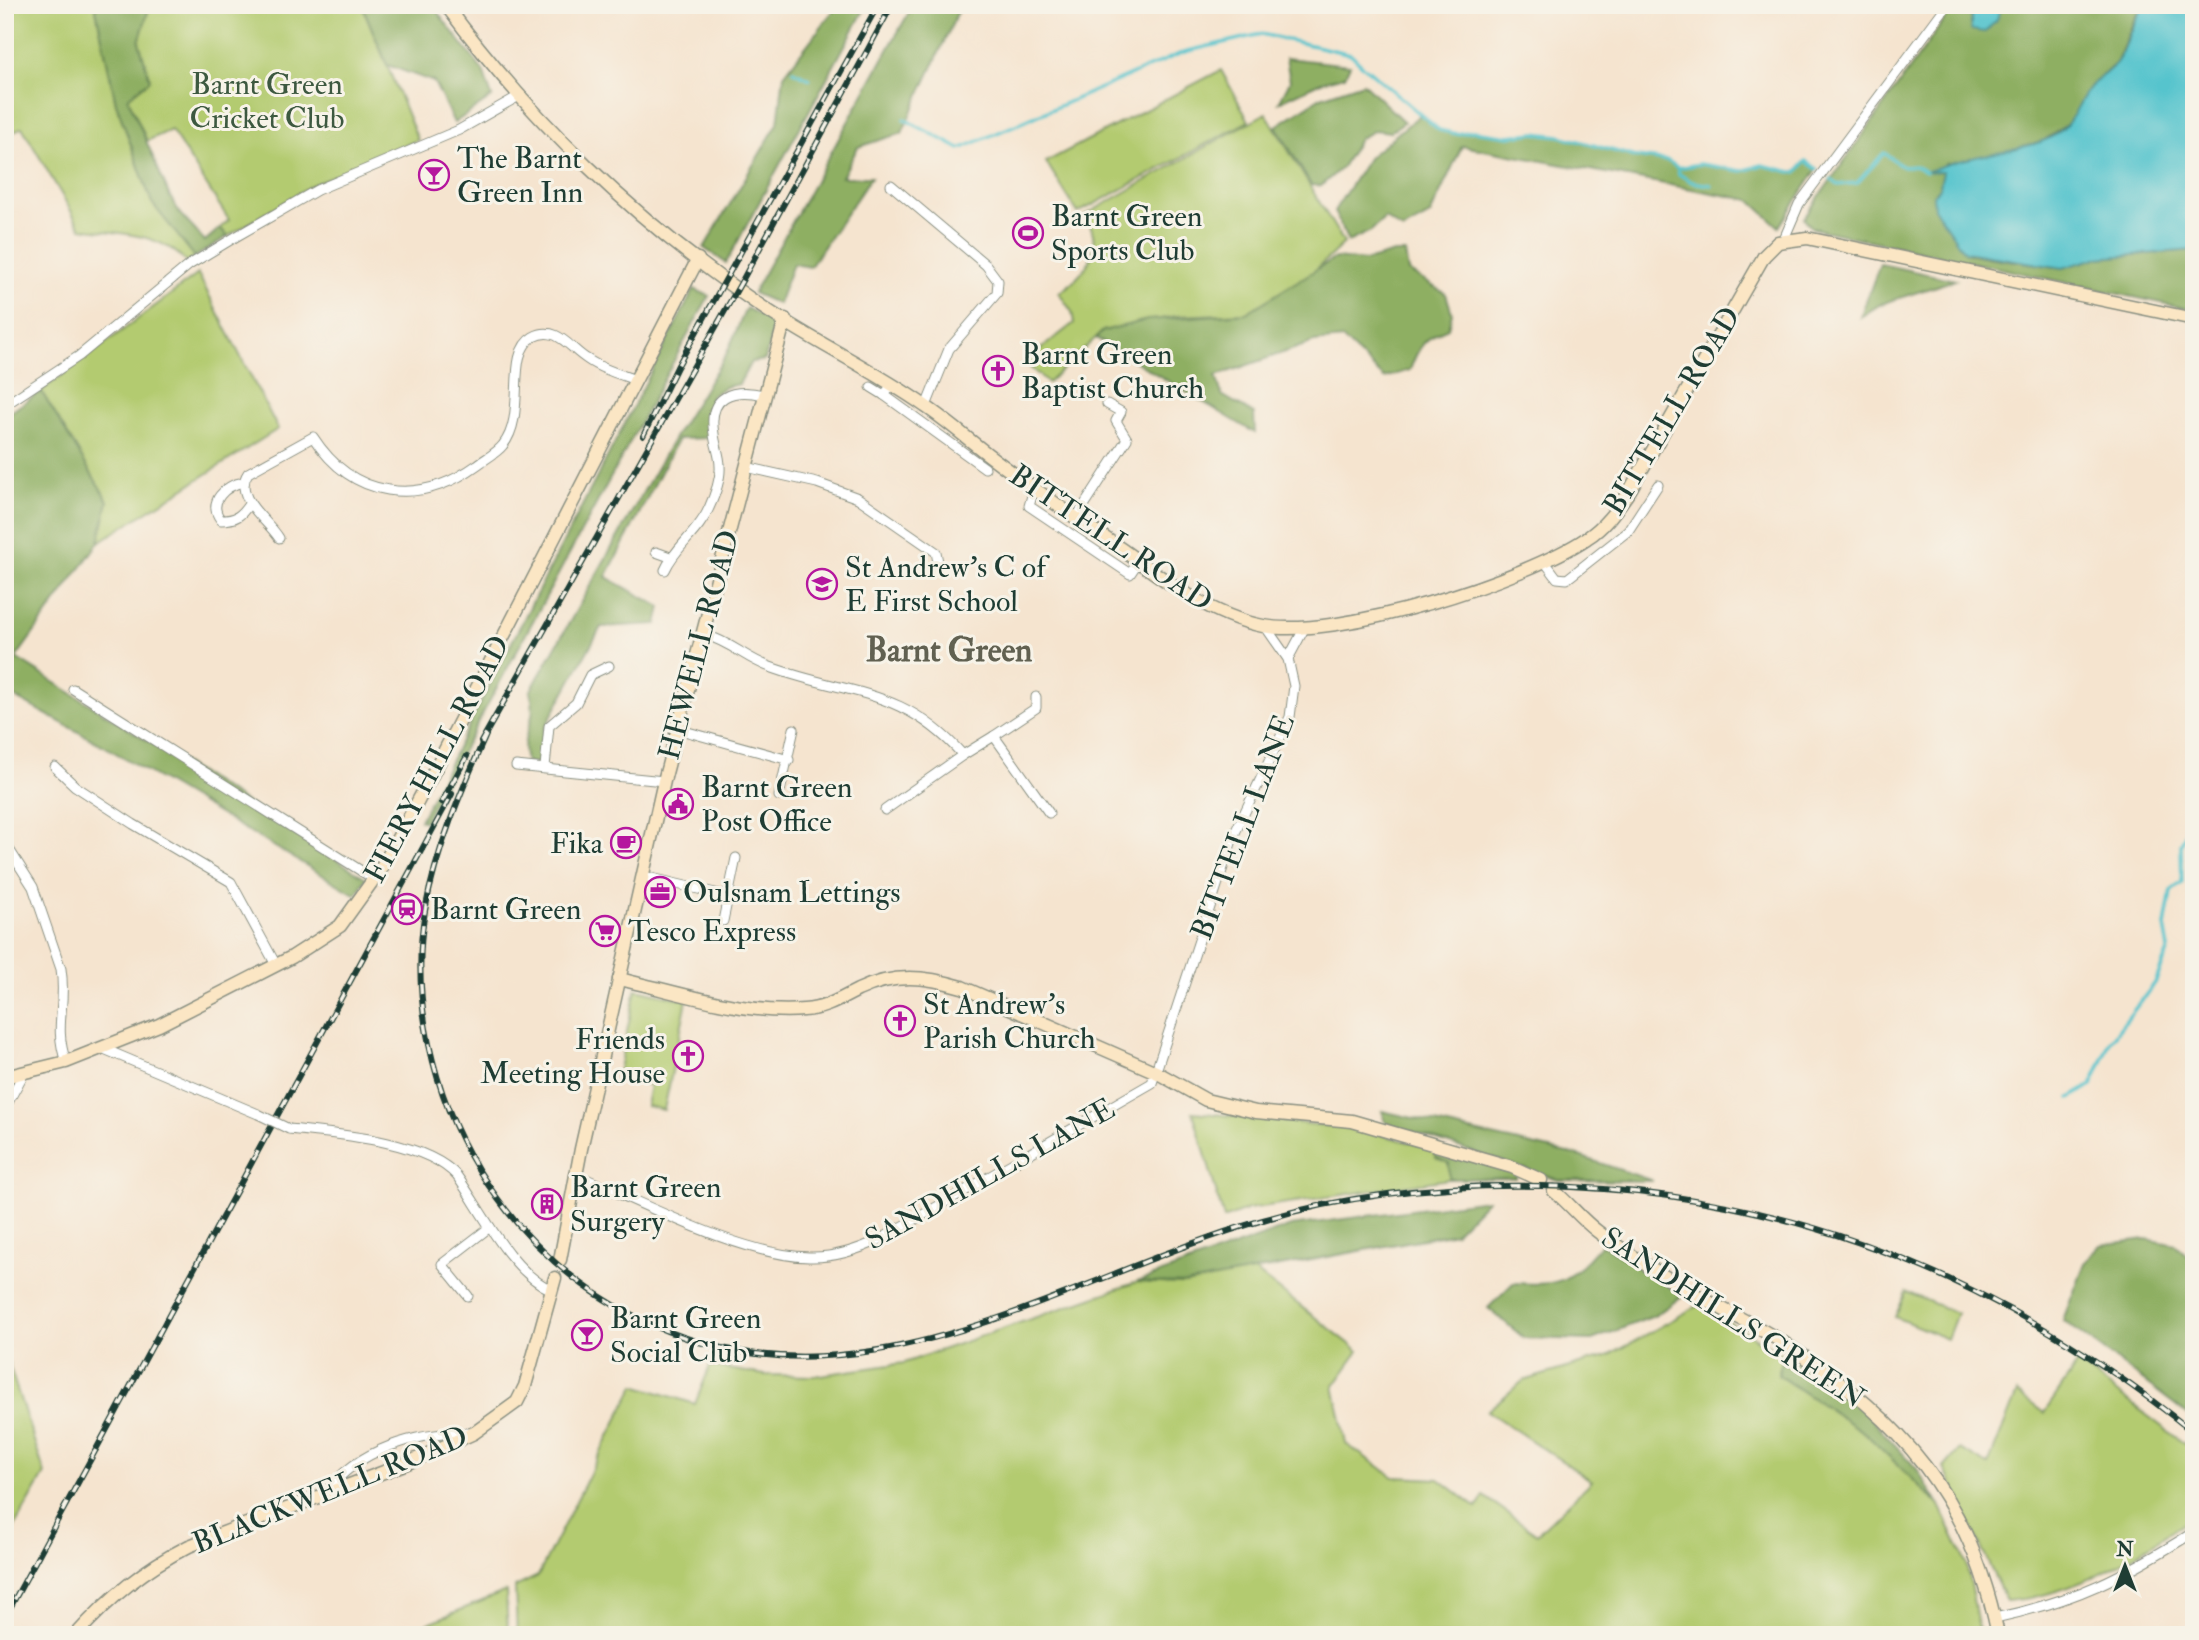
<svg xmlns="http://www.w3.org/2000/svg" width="2199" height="1640" font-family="'IM FELL Double Pica',serif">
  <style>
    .green { fill: #b3cb70; stroke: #698452; stroke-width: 2 }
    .forest { fill: #8eaf62; stroke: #56764b; stroke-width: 2 }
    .water { fill: #56c4cd; stroke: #3a8080; stroke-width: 2 }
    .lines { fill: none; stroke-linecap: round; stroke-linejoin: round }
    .stream { stroke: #56c4cd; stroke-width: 3.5 }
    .street-casing { stroke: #8a9082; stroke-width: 11 }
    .secondary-casing { stroke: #8a9082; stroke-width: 15 }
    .street { stroke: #fff; stroke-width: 9 }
    .secondary { stroke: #fbe6c4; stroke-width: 12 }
    .rail-casing { stroke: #1f3d34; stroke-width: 6 }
    .rail { stroke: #f7f3e8; stroke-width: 3.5; stroke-dasharray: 10; stroke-linecap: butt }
    .street-bridge-casing { stroke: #8a9082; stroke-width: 11; stroke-linecap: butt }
    .street-bridge { stroke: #fff; stroke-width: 9 }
    .labels { text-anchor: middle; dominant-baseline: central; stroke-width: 6; stroke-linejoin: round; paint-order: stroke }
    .park-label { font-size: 30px; fill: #3d5940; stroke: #f7f3e8 }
    .poi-label { font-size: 30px; fill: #1f3d34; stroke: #f7f3e8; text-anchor: start }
    .street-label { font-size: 30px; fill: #1f3d34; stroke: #f7f3e8 }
    .quarter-label { font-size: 33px; font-weight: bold; fill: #616151; stroke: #f7f3e8 }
  </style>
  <rect width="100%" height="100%" fill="#f7f3e8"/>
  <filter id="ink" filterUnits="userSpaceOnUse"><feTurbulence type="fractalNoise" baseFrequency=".0143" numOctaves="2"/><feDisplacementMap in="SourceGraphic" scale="14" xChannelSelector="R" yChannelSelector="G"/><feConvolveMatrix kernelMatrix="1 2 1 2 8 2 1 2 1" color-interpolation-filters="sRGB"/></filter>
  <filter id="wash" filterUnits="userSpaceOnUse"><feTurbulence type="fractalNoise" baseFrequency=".00686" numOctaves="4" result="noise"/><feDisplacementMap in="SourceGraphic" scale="28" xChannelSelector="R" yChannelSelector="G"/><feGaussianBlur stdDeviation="1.57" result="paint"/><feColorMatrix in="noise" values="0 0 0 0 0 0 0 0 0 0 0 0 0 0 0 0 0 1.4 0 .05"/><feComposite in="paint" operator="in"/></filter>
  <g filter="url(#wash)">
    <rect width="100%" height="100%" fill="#f5e4cf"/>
    <g class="green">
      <path d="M 20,5 L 95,5 L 116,104 L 152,203 L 195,257 L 186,262 C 162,232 117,234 81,228 L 22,127 L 5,137 L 5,7 Z"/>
      <polygon points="150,5 362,5 418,140 314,184 228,236 220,228 229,220 171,130 147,141 128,98 150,80 139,42"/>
      <polygon points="1221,70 1249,121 1078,213 1046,162"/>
      <path d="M 1266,113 L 1344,243 L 1307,278 L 1246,313 L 1175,316 L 1103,331 L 1048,383 L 1024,362 L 1074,323 L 1072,312 L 1059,293 C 1086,274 1106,248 1085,215 Z"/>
      <polygon points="198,274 278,429 99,542 108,501 41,391"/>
      <polygon points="636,989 687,1000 664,1110 646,1106 650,1085 617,1078"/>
      <polygon points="1193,1112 1359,1129 1435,1149 1449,1163 1449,1179 1248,1209 1224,1219"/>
      <polygon points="1252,1269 1359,1351 1334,1386 1346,1444 1394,1477 1439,1479 1477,1508 1484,1496 1537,1534 1592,1481 1487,1411 1523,1381 1610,1355 1699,1305 1784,1355 1778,1375 1866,1434 1939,1505 1966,1563 1980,1635 517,1635 515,1587 538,1576 635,1385 695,1404 710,1366 765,1375 813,1376 904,1363 1137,1282 1184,1284"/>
      <polygon points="1906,1292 1957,1313 1947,1339 1895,1317"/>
      <polygon points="7,1359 45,1474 5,1543 5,1360"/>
      <path d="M 2078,1363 L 2194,1451 L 2194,1515 C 2139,1555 2075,1596 2006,1601 L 1944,1468 L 1960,1449 L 1988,1465 L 2017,1393 L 2044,1413 Z"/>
      <polygon points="506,1591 508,1635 400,1635 499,1594"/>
    </g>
    <g class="forest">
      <polygon points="95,5 150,5 139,42 150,80 128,98 169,195 180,214 205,241 220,228 228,236 195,257 152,203 116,103"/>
      <polygon points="362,5 432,5 483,71 492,97 454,123 434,82 387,65"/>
      <polygon points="838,5 867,5 726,263 704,248 778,123 784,75"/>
      <polygon points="913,5 961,5 902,133 858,147 842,177 871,177 810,267 793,264 778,304 753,293"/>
      <polygon points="1955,5 2144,5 2135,18 2117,62 2091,86 2072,121 2043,141 1982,158 1945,164 1940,187 1933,195 1964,252 1971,255 2063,268 2096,258 2194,250 2194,310 1812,228 1804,218"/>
      <polygon points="1286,58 1350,65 1345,76 1321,82 1279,102 1290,81"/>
      <polygon points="1363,83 1404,122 1390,132 1375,130 1360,138 1342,167 1321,186 1311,185 1276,126 1321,97"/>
      <polygon points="1420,115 1439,130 1457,134 1473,131 1509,136 1534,133 1560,136 1636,157 1668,161 1678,168 1700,164 1742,171 1762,165 1795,173 1806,161 1817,169 1779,227 1750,200 1462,146 1430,215 1403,230 1385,218 1371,231 1348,242 1334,211 1369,157"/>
      <path d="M 1394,253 L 1405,253 L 1408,271 L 1446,294 L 1452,313 L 1448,328 C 1425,337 1418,347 1410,370 L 1384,378 L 1343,339 L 1314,342 L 1216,376 L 1222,395 L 1254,414 L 1255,433 L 1096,338 L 1103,331 L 1147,320 L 1246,313 L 1335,258 L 1366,261 Z"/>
      <polygon points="1880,264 1955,280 1881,304 1860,317"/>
      <polygon points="694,289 709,296 424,822 420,820"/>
      <path d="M 746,308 L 768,319 L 773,328 L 765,360 L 751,362 L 739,384 L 725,387 L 711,396 L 708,438 L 678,439 L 606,577 L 661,607 L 657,624 L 601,627 L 544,729 L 541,764 L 526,762 C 518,731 540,723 530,692 L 675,436 L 727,353 Z"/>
      <polygon points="41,391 108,501 99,542 16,658 366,878 356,895 104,746 5,692 5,416"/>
      <polygon points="1382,1111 1576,1155 1653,1181 1558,1180 1386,1123"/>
      <polygon points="1435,1149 1517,1173 1516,1178 1449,1179 1449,1163 1436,1158"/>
      <polygon points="1487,1200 1455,1233 1184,1284 1137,1282 1291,1226"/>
      <polygon points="2146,1239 2176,1245 2194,1262 2194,1419 2063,1320 2085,1263 2100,1245"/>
      <path d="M 1601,1244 L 1684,1295 L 1654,1316 L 1592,1340 L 1524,1338 L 1488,1308 L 1513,1283 C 1565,1286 1567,1282 1601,1244 Z"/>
      <polygon points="1784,1355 1856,1402 1917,1469 1939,1505 1866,1434 1778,1375"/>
    </g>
    <g class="water">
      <polygon points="1971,5 2001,5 1997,20 1985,32 1971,30"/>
      <path d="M 2144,5 L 2194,5 L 2194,250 L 2096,258 L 2063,268 L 1964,252 L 1934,208 L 1933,195 L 1940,187 L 1943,171 L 1926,172 C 1962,156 2002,154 2040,142 C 2076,129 2072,108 2092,85 C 2099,77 2110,71 2116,63 C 2128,46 2132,23 2144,5 Z"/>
    </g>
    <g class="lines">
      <g class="stream">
        <polyline points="1366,68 1439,130 1457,134 1473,131 1509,136 1534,133 1560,136 1636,157 1668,161 1678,168 1700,164 1742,171 1762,165 1796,173 1806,161 1817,169"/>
        <polyline points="793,71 810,79"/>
        <polyline points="904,119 960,149 1184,52 1261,34 1351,54 1363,66"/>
        <polyline points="1678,169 1679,174 1692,182 1711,185"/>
        <polyline points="1831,179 1838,185 1857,183 1884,153 1904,167 1915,166 1926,172"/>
        <polyline points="2070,1098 2092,1085 2110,1041 2155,983 2169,949 2165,926 2171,891 2182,883 2181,844 2194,813"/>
      </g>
    </g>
  </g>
  <g filter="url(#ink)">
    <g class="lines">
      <g class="street-casing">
        <g id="street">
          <polyline points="891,185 986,265 998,281 997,293 949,349 926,406"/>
          <polyline points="1784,239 1799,204 1947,5"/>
          <polyline points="871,387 884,395 892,385"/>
          <polyline points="884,395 985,468"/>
          <polyline points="5,405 79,356 189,265 237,236 317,190 459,130 519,96"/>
          <polyline points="746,467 817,483 858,498 936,552 938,562"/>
          <path d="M 244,482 C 226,485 206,502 221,520 C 236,520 241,516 249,504"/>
          <polyline points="1034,489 1029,506 1130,574 1138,562"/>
          <polyline points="1076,518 1127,439 1116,421 1121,412 1107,404"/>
          <path d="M 279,538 C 268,520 232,497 248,473 L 313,437 C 353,499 419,507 477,465 C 485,459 497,453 503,445 C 528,414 504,354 533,337 C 557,324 570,349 587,359 C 601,369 619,374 636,380"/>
          <polyline points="656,552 670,557"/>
          <polyline points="1545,562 1557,578 1567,579 1628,531 1658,485"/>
          <path d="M 665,570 C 675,547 699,532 709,508 C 714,497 721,479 720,466 C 720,455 715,445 714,434 C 707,395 733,388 764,395"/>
          <path d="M 703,634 C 731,642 745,658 770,667 C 849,696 901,686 963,755 L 994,736 L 1049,813"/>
          <polyline points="1288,659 1304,629"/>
          <polyline points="73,689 374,879"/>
          <polyline points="677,729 789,760"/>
          <polyline points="994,736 1036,708 1036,697"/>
          <polyline points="516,766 664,781"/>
          <polyline points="55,767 75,786 133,824 231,882 276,965"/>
          <polyline points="545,767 549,726 576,703 590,675 609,666"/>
          <polyline points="779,796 794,729"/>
          <polyline points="885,810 963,755"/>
          <path d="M 5,843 L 33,887 L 61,969 C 67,1005 53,1025 66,1062"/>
          <polyline points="643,876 728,896"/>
          <polyline points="723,921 736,858"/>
          <polyline points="104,1049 258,1114"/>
          <polyline points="5,1108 24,1073"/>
          <path d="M 289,1129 C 336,1134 425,1140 457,1176 C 482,1211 511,1273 552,1290"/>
          <path d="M 577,1175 C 641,1202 742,1256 809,1257 C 835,1258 858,1250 881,1239 L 1152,1083 L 1233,837 L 1290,717 L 1294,686 L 1288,659 L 1265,626"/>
          <polyline points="468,1296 442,1264 490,1227"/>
          <path d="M 326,1493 C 357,1449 417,1432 469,1433"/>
          <path d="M 1995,1618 C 2076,1601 2124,1576 2194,1532"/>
        </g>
      </g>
      <g class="secondary-casing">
        <g id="secondary">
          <path d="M 446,5 C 530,119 635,220 752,300 C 807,339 870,367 925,406 C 949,422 971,442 994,459 C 1036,491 1080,521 1124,551 C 1165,581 1212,616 1263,626 C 1337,640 1525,580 1587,538 C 1606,526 1618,507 1630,490 L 1764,256 L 1778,242 L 1807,238 L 2194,319"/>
          <path d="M 619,979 C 678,992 742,1015 804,1010 C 825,1009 840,999 858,990 C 894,973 925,976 962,987 L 1156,1072 L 1206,1100 L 1256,1112 L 1352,1121 L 1512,1167 L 1541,1180"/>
          <polyline points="5,1077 66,1062 159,1025 292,957 340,926 381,869 430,779 698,259"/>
          <path d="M 1554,1191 C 1569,1203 1581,1219 1597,1231 C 1620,1249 1646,1265 1672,1281 C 1709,1304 1750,1321 1787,1345 C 1901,1418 1971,1499 1998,1635"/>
          <polyline points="560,1260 581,1149 664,781 785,319"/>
          <path d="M 76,1635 C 110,1597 144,1569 189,1546 L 410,1462 L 474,1433 L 517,1402 L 525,1386 L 555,1278"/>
        </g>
      </g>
      <use href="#street" class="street"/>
      <use href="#secondary" class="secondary"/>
      <g class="rail-casing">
        <g id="rail">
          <polyline points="643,436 677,367 878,5"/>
          <path d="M 486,735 C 461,791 436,850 425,911 C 410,997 433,1095 478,1169 C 517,1233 571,1285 638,1318 C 855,1426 1058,1280 1263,1220 C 1352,1194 1448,1184 1541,1186 C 1787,1190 2003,1279 2194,1433"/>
          <polyline points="481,742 743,279 892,5"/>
          <polyline points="442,802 467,756"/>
          <polyline points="5,1617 452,794"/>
        </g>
      </g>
      <use href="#rail" class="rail"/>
      <g class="street-bridge-casing">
        <polyline id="street-bridge" points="258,1114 289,1129"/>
      </g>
      <use href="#street-bridge" class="street-bridge"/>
    </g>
  </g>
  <defs>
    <g id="bar-ring" transform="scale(1.575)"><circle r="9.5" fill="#f7f3e8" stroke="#b5179e" stroke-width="1.5"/><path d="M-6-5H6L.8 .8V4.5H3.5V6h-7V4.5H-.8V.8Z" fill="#b5179e"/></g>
    <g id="stadium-ring" transform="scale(1.575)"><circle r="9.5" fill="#f7f3e8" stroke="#b5179e" stroke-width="1.5"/><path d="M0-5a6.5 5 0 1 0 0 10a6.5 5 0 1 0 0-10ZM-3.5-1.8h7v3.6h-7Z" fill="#b5179e"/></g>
    <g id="church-ring" transform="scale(1.575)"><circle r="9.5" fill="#f7f3e8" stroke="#b5179e" stroke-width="1.5"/><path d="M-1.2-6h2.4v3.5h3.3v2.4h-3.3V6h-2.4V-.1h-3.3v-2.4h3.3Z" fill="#b5179e"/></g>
    <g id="school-ring" transform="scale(1.575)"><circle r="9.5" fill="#f7f3e8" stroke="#b5179e" stroke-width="1.5"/><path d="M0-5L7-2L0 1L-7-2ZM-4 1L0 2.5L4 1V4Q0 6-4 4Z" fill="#b5179e"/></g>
    <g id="civic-ring" transform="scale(1.575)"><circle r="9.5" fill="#f7f3e8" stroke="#b5179e" stroke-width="1.5"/><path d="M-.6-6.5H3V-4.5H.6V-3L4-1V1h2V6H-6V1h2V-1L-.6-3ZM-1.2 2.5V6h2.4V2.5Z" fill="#b5179e"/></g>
    <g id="cafe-ring" transform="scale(1.575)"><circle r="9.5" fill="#f7f3e8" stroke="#b5179e" stroke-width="1.5"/><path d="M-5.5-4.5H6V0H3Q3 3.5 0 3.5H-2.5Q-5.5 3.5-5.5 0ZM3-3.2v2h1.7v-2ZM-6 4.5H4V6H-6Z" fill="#b5179e"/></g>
    <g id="office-ring" transform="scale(1.575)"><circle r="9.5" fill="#f7f3e8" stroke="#b5179e" stroke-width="1.5"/><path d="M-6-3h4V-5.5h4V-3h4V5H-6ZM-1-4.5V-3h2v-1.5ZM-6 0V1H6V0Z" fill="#b5179e"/></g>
    <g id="station-ring" transform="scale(1.575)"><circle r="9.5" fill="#f7f3e8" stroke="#b5179e" stroke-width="1.5"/><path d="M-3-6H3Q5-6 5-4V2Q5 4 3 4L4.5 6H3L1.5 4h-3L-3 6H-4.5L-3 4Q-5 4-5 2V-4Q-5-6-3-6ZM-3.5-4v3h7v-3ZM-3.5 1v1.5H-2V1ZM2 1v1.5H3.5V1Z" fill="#b5179e"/></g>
    <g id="supermarket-ring" transform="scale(1.575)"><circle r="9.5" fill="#f7f3e8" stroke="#b5179e" stroke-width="1.5"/><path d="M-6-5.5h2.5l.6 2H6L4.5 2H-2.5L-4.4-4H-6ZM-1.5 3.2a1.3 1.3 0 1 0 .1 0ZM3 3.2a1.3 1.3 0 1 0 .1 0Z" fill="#b5179e"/></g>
    <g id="building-ring" transform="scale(1.575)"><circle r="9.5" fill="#f7f3e8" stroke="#b5179e" stroke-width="1.5"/><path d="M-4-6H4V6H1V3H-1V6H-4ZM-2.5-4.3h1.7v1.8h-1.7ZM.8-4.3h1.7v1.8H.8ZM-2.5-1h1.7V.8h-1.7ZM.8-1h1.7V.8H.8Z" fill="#b5179e"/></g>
  </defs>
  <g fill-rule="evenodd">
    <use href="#bar-ring" x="434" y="175"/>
    <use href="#stadium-ring" x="1028" y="233"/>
    <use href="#church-ring" x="998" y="371"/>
    <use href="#school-ring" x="822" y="584"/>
    <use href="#civic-ring" x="678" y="804"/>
    <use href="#cafe-ring" x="626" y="843"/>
    <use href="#office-ring" x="660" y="892"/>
    <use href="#station-ring" x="407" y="909"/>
    <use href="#supermarket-ring" x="605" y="931"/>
    <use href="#church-ring" x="900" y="1021"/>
    <use href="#church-ring" x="688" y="1056"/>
    <use href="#building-ring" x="547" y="1204"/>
    <use href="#bar-ring" x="587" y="1335"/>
  </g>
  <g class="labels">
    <g class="park-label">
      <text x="267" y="84">Barnt Green<tspan x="267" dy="34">Cricket Club</tspan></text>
    </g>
    <g class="poi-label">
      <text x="457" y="158">The Barnt<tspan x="457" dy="34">Green Inn</tspan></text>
      <text x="1051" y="216">Barnt Green<tspan x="1051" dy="34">Sports Club</tspan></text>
      <text x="1021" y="354">Barnt Green<tspan x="1021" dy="34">Baptist Church</tspan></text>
      <text x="845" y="567">St Andrew's C of<tspan x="845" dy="34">E First School</tspan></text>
      <text x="701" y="787">Barnt Green<tspan x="701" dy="34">Post Office</tspan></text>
      <text x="603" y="843" text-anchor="end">Fika</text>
      <text x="683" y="892">Oulsnam Lettings</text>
      <text x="430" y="909">Barnt Green</text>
      <text x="628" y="931">Tesco Express</text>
      <text x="923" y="1004">St Andrew's<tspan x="923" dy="34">Parish Church</tspan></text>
      <text x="665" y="1039" text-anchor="end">Friends<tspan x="665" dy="34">Meeting House</tspan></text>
      <text x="570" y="1187">Barnt Green<tspan x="570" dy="34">Surgery</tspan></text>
      <text x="610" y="1318">Barnt Green<tspan x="610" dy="34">Social Club</tspan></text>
    </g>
    <g class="street-label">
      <text transform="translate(1672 411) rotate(-59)">BITTELL ROAD</text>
      <text transform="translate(1111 538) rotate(34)">BITTELL ROAD</text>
      <text transform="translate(699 645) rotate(-75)">HEWELL ROAD</text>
      <text transform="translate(437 759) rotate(-62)">FIERY HILL ROAD</text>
      <text transform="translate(1243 827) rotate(-69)">BITTELL LANE</text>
      <text transform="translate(990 1174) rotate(-29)">SANDHILLS LANE</text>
      <text transform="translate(1733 1318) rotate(33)">SANDHILLS GREEN</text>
      <text transform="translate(330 1490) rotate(-22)">BLACKWELL ROAD</text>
    </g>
    <g class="quarter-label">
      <text x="949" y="650">Barnt Green</text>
    </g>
  </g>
  <rect width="2199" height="1640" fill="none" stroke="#f7f3e8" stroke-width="28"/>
  <g transform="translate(2125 1566)" stroke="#f7f3e8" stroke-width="5" paint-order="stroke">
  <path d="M0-5L12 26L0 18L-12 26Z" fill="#1f3d34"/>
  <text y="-10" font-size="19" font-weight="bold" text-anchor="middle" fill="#1f3d34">N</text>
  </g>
</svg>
